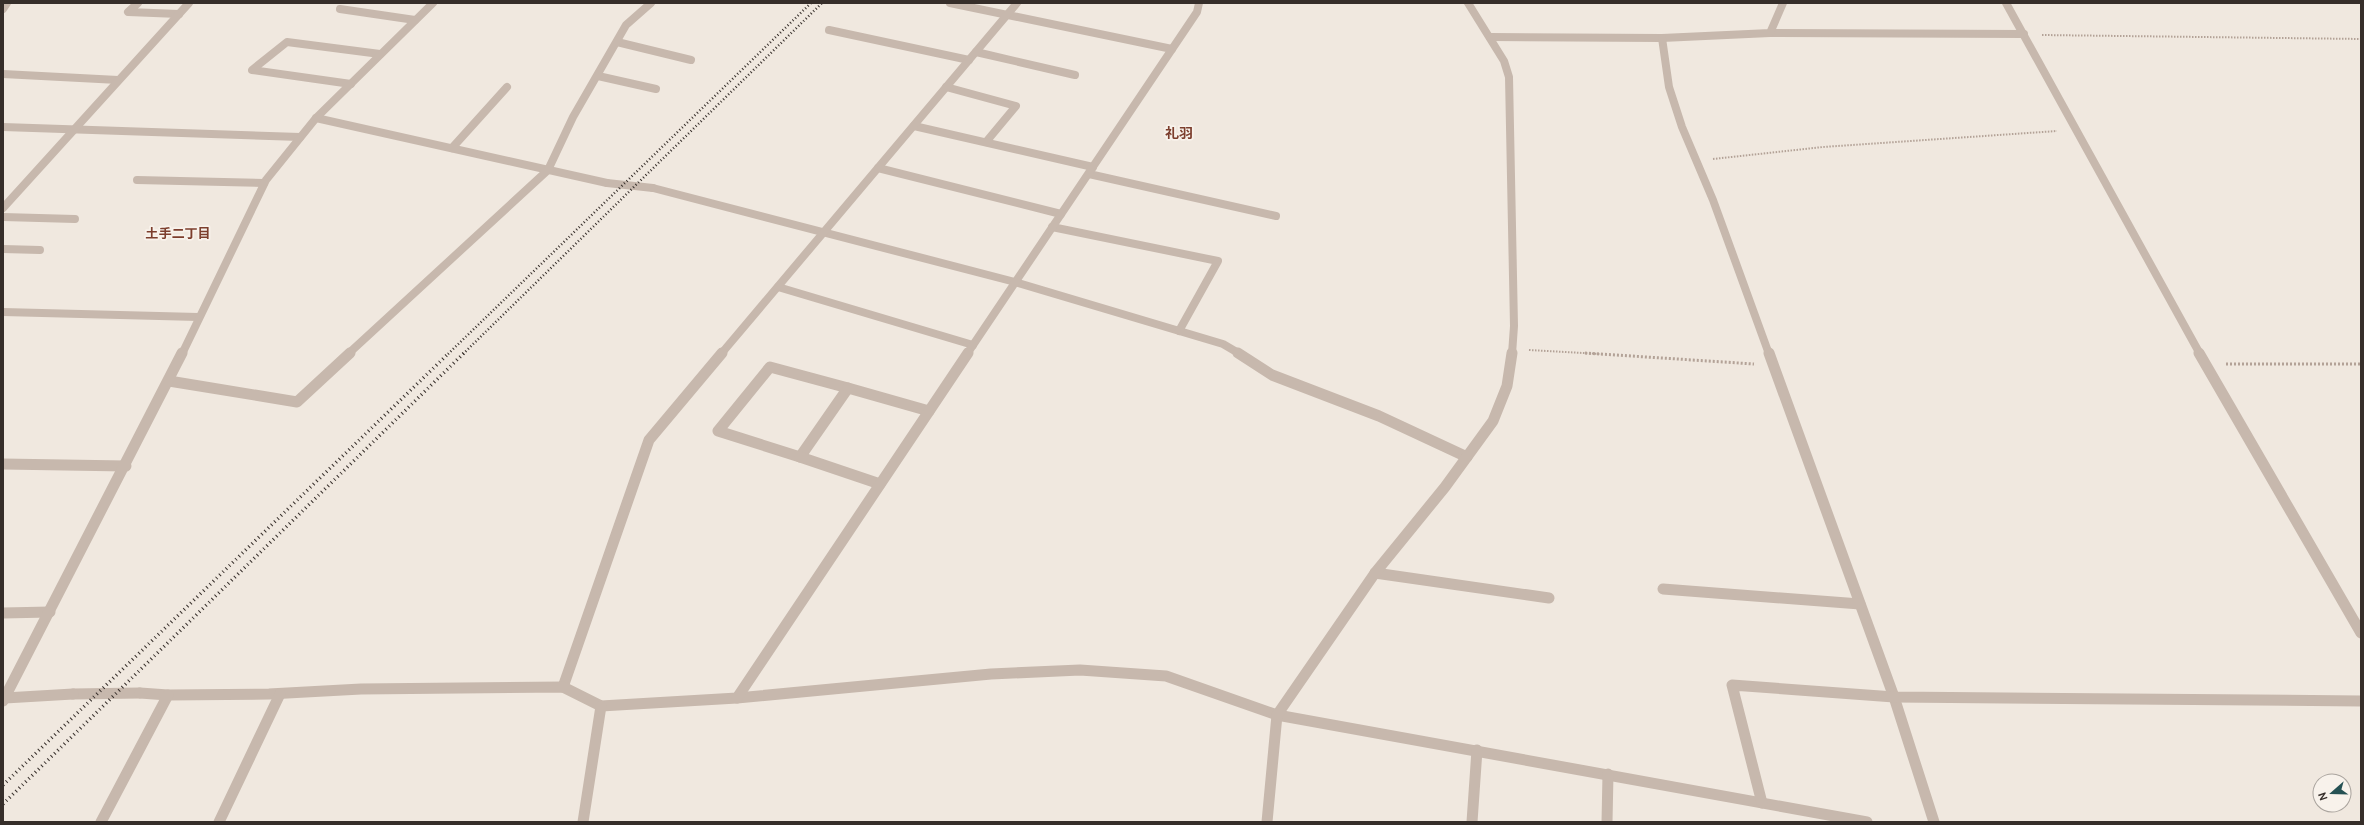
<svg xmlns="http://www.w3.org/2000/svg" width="2364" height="825" font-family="Cabin,'Noto Sans JP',sans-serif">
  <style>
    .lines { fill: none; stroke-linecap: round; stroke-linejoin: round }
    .path-far1 { stroke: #b3a297; stroke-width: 2; stroke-dasharray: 1.5 1.5; stroke-linecap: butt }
    .path { stroke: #b3a297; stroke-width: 3; stroke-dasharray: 2 2; stroke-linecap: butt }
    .lane-far1 { stroke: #c7b8ad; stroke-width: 8 }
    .lane { stroke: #c7b8ad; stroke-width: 11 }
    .street-far1 { stroke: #c7b8ad; stroke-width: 8 }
    .street { stroke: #c7b8ad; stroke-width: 11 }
    .rail-far1 { stroke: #362e2a; stroke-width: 2.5; stroke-dasharray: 1 2.5; stroke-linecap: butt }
    .rail { stroke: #362e2a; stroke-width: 3.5; stroke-dasharray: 1 3.5; stroke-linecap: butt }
    .labels { text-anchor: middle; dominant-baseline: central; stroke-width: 3.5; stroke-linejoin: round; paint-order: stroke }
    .neighbourhood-label { font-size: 13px; font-weight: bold; fill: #7c3e2d; stroke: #f8f2eb }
    .quarter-label { font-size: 14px; font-weight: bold; fill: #7c3e2d; stroke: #f8f2eb }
  </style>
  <rect width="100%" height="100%" fill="#f0e8df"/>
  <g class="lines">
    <g class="path-far1">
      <polyline points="2042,35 2361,39"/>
      <polyline points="1713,159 1823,147 2057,131"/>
      <polyline points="1529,350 1601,354"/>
    </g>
    <g class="path">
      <polyline points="1585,353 1754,364"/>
      <polyline points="2226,364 2361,364"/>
    </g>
    <g class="lane-far1">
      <polyline points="950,3 1172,49"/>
      <polyline points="340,9 415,20"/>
      <polyline points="351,84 252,70 287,42 380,54"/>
      <polyline points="946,87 1016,106 986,142"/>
      <polyline points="452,148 507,87"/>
      <polyline points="607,183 653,188"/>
    </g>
    <g class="lane">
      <polyline points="3,613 50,612"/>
      <polyline points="73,694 140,693"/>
    </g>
    <g class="street-far1">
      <polyline points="138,3 128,12 179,14"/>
      <polyline points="1468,3 1504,61 1509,77 1514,326 1512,354"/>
      <polyline points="2006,3 2200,354"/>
      <polyline points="3,9 7,3"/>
      <polyline points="829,30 969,60"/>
      <polyline points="1770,33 2024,34"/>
      <polyline points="1490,37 1662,38 1770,33 1783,3"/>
      <polyline points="1662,38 1669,87 1682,127 1713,200 1769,354"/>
      <polyline points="617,42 691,60"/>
      <polyline points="976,52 1075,75"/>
      <polyline points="3,74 118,80"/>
      <polyline points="598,76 656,89"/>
      <polyline points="316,118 607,183"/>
      <polyline points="914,126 1093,167"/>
      <polyline points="3,127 300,137"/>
      <polyline points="878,168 1061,214"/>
      <polyline points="1089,174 1276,216"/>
      <polyline points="137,180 264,183"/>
      <polyline points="653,188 1015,282 1223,344 1240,354"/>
      <polyline points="3,208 189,3"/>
      <polyline points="3,217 75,219"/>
      <polyline points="1052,227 1218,261 1179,331"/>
      <polyline points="3,249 40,250"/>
      <polyline points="778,287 973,345"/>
      <polyline points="3,312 198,317"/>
      <polyline points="182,354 266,180 316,118 433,3"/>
      <polyline points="348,354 548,170 573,117 626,25 651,3"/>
      <polyline points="721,354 1017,3"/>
      <polyline points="967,354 1197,12 1199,3"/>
    </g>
    <g class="street">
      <polyline points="1238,353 1272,375 1379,416 1467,457"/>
      <polyline points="1769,353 1894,697 1934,822"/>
      <polyline points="2199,353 2361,633"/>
      <polygon points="770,367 848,388 800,457 718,431"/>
      <polyline points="169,381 297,402 350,353"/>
      <polyline points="848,388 929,411"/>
      <polyline points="800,457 880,484"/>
      <polyline points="3,464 126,466"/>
      <polyline points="1375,573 1549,598"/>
      <polyline points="1663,589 1860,604"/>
      <polyline points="563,687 649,440 722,353"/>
      <polyline points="140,693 168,695 269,694 361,689 563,687 601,706 737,698 991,674 1080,670 1166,676 1277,715 1867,822"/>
      <polyline points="5,698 73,694"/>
      <polyline points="737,698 968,353"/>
      <polyline points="3,701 182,353"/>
      <polyline points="1762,803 1732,685 1894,697 2361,701"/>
      <polyline points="101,822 168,695"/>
      <polyline points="219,822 280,694"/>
      <polyline points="583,822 601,706"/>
      <polyline points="1267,822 1277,715 1375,573 1445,487 1493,421 1507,386 1512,353"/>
      <polyline points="1472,822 1477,750"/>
      <polyline points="1607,822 1608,774"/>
    </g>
    <g class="rail-far1">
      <polyline points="448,354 811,3"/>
      <polyline points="463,354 822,3"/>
    </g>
    <g class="rail">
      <polyline points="3,785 449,353"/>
      <polyline points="3,804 464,353"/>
    </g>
  </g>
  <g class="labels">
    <g class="neighbourhood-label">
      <text x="178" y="233">土手二丁目</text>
    </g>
    <g class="quarter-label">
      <text x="1179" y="133">礼羽</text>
    </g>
  </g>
  <rect width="2364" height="825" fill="none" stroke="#362e2a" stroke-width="8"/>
  <g transform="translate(2332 793) rotate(250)"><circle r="19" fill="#f8f2eb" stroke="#aaa49e"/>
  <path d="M0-3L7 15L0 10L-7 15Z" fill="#255153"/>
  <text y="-6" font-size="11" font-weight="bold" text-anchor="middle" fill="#362e2a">N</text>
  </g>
</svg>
